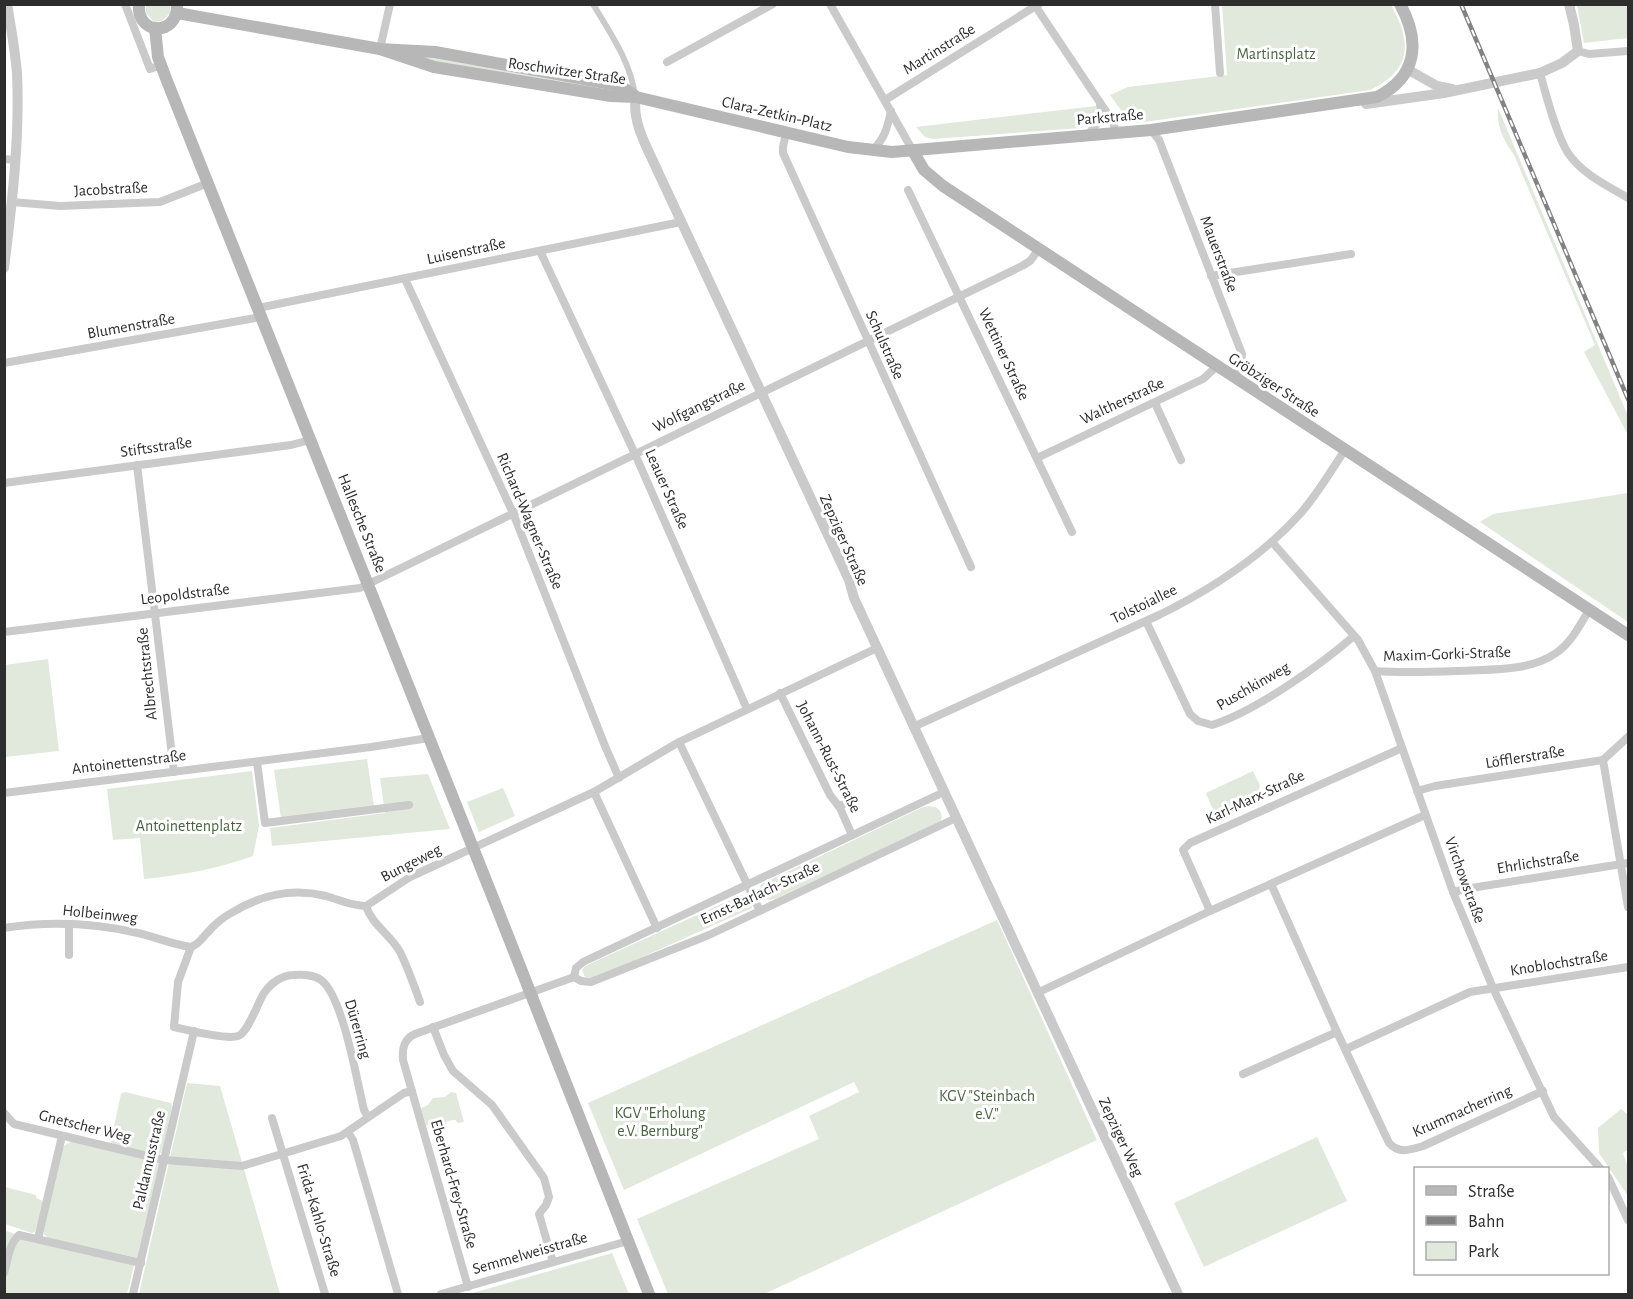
<svg xmlns="http://www.w3.org/2000/svg" width="1633" height="1299" font-family="'Alegreya Sans',sans-serif">
  <style>
    .green { fill: #e0e9dc }
    .lines { fill: none; stroke-linecap: round; stroke-linejoin: round }
    .pedestrian { stroke: #cacaca; stroke-width: 6 }
    .minor { stroke: #cacaca; stroke-width: 8 }
    .tertiary { stroke: #cacaca; stroke-width: 10 }
    .secondary { stroke: #b7b7b7; stroke-width: 12 }
    .rail-casing { stroke: #828282; stroke-width: 4.5 }
    .rail { stroke: #fff; stroke-width: 2; stroke-dasharray: 7; stroke-linecap: butt }
    .labels { text-anchor: middle; dominant-baseline: central; stroke-width: 6; stroke-linejoin: round; paint-order: stroke }
    .street-label { font-size: 16px; fill: #2d2d2d; stroke: #fff }
    .park-label { font-size: 16px; fill: #48643f; stroke: #fff }
  </style>
  <rect width="100%" height="100%" fill="#fff"/>
  <g class="green">
    <polygon points="146,4 170,5 170,13 162,21 154,22 146,13"/>
    <path d="M 1222,5 L 1391,5 C 1412,42 1412,70 1370,90 L 1137,123 L 1123,113 L 1110,95 L 1128,87 L 1227,75 Z"/>
    <polygon points="1577,5 1628,5 1628,38 1584,43"/>
    <polygon points="405,54 434,54 615,88 619,92 438,64"/>
    <polygon points="1096,106 1096,117 1088,125 1081,128 933,139 925,137 916,127"/>
    <path d="M 1498,108 L 1628,416 L 1628,435 L 1584,352 L 1595,345 L 1514,155 C 1504,141 1496,126 1498,108 Z"/>
    <polygon points="1628,493 1628,622 1480,522 1493,514"/>
    <polygon points="48,659 59,751 5,757 5,665"/>
    <polygon points="367,759 374,807 281,818 274,770"/>
    <path d="M 252,771 L 259,826 L 253,856 C 217,869 182,875 144,879 L 140,838 L 113,840 L 107,789 Z"/>
    <polygon points="1253,771 1260,786 1256,797 1215,815 1206,793"/>
    <polygon points="428,774 450,829 272,846 270,828 385,813 380,778"/>
    <polygon points="503,788 515,816 479,832 467,802"/>
    <path d="M 929,806 C 937,807 940,808 942,817 L 940,822 L 775,899 L 769,900 L 761,895 L 759,890 L 761,884 L 766,882 L 921,808 Z"/>
    <polygon points="741,895 749,898 752,901 752,908 600,976 592,978 585,977 582,970 585,966"/>
    <polygon points="997,920 1097,1140 764,1294 668,1294 637,1219 819,1139 809,1116 859,1092 854,1082 624,1190 588,1103"/>
    <polygon points="187,1083 220,1086 280,1294 139,1294"/>
    <polygon points="125,1092 171,1103 172,1107 163,1150 158,1156 110,1145 121,1094"/>
    <polygon points="451,1092 456,1093 464,1122 458,1123 455,1120 447,1121 446,1124 435,1127 426,1125 421,1108 428,1105 433,1098 445,1097"/>
    <polygon points="1621,1109 1628,1115 1628,1150 1623,1153 1628,1168 1628,1196 1599,1153 1598,1128"/>
    <polygon points="1317,1137 1347,1201 1204,1267 1174,1203"/>
    <polygon points="73,1141 158,1162 160,1166 138,1258 48,1238 43,1233 62,1149 65,1145"/>
    <polygon points="5,1187 36,1195 36,1198 43,1201 35,1232 32,1233 5,1224"/>
    <polygon points="4,1230 25,1238 134,1265 127,1294 5,1294"/>
    <polygon points="612,1253 629,1294 469,1294"/>
  </g>
  <g class="lines">
    <path class="pedestrian" d="M 593,4 C 610,33 631,62 635,96"/>
    <g class="minor">
      <polyline points="125,4 150,69 161,65"/>
      <polyline points="830,4 913,151"/>
      <polyline points="1034,4 1113,122 1116,133"/>
      <polyline points="1215,4 1220,73"/>
      <polyline points="380,49 390,4"/>
      <polyline points="1578,51 1589,54 1628,51"/>
      <polyline points="667,62 773,4"/>
      <path d="M 1540,73 C 1546,95 1556,134 1568,153 C 1582,174 1608,186 1628,198"/>
      <polyline points="885,100 1039,4"/>
      <polyline points="1151,130 1159,140 1242,354 1241,367 1233,378"/>
      <polyline points="786,133 783,147 783,153 971,567"/>
      <polyline points="1088,135 1101,118 1100,103"/>
      <path d="M 872,151 C 885,138 887,129 891,111"/>
      <polyline points="4,159 15,160"/>
      <polyline points="908,190 1072,532"/>
      <polyline points="12,202 60,206 160,202 208,183"/>
      <polyline points="540,251 635,454 747,709"/>
      <polyline points="1211,276 1351,254"/>
      <polyline points="405,279 513,513 605,746 619,778"/>
      <polyline points="258,308 681,222"/>
      <polyline points="4,363 261,317"/>
      <polyline points="1155,403 1181,460"/>
      <polyline points="1037,458 1203,379 1216,367"/>
      <polyline points="137,465 174,772"/>
      <polyline points="4,483 291,445 310,440"/>
      <path d="M 1272,542 L 1358,640 L 1375,671 C 1403,673 1430,672 1458,671 C 1490,669 1529,672 1556,653 C 1571,643 1580,625 1589,610"/>
      <path d="M 1146,621 L 1190,714 L 1198,721 L 1212,725 C 1256,711 1319,666 1354,636"/>
      <polyline points="4,632 360,588 1022,266 1030,261 1039,249"/>
      <polyline points="1375,671 1453,892 1493,988 1554,1117 1600,1168"/>
      <polyline points="780,693 830,795 840,808 852,835"/>
      <path d="M 913,727 L 1159,615 C 1212,589 1260,558 1300,514 C 1317,495 1330,472 1345,450"/>
      <polyline points="679,742 760,911"/>
      <polyline points="1603,760 1628,907"/>
      <polyline points="257,762 265,823 409,805"/>
      <polyline points="1417,791 1435,786 1603,760 1628,737"/>
      <polyline points="594,792 657,928"/>
      <polyline points="4,793 371,747 429,738"/>
      <polyline points="839,806 849,802"/>
      <path d="M 1271,884 L 1337,1032 L 1389,1143 C 1399,1154 1410,1150 1423,1146 L 1543,1091"/>
      <polyline points="1453,892 1465,889 1628,863"/>
      <path d="M 366,906 C 351,906 340,900 326,896 C 293,888 261,895 233,912 C 223,917 215,924 208,932 C 202,938 199,944 191,947 L 178,982 L 174,1027 C 188,1030 226,1040 238,1036 C 248,1033 258,1002 264,993 C 271,983 282,975 294,975 C 302,974 314,975 321,980 C 343,996 357,1082 364,1110 L 368,1117"/>
      <polyline points="366,906 410,877 594,792 679,742 877,648"/>
      <path d="M 366,906 C 372,925 391,935 400,952 C 408,968 414,985 420,1002"/>
      <polyline points="1210,911 1183,850 1190,843 1402,748"/>
      <polyline points="69,924 69,955"/>
      <path d="M 4,928 C 48,921 94,923 138,933 C 156,937 173,945 191,947"/>
      <polyline points="574,977 581,981 591,982 709,935 956,818"/>
      <polyline points="574,977 576,968 583,962 944,792"/>
      <polyline points="1037,993 1210,911 1425,815"/>
      <polyline points="433,1027 444,1055 453,1071 492,1105 544,1178 549,1197 546,1205 539,1214 553,1262"/>
      <polyline points="1346,1049 1470,992 1628,967"/>
      <polyline points="1243,1074 1337,1032"/>
      <polyline points="4,1113 14,1124 164,1160 242,1166 341,1136 404,1093 412,1091"/>
      <polyline points="272,1118 325,1294"/>
      <polyline points="348,1132 353,1140 398,1294"/>
      <polyline points="1608,1177 1628,1220"/>
      <polyline points="38,1238 62,1136"/>
      <path d="M 4,1273 C 8,1260 9,1244 19,1235 L 141,1263"/>
      <path d="M 468,1287 L 403,1060 C 402,1048 404,1039 415,1034 L 574,977"/>
      <polyline points="133,1294 194,1031"/>
      <polyline points="441,1294 628,1241"/>
    </g>
    <g class="tertiary">
      <polyline points="1407,69 1437,86 1452,89"/>
      <path d="M 636,97 C 631,122 649,151 659,174 L 849,580 L 854,598 L 1178,1294"/>
      <polyline points="1366,104 1444,93 1540,73 1562,63 1578,51 1574,25 1569,4"/>
      <path d="M 4,268 C 12,204 20,138 17,73 C 15,50 11,27 7,4"/>
    </g>
    <g class="secondary">
      <path d="M 139,4 C 136,35 177,37 177,6"/>
      <polyline points="177,13 380,49 435,52 612,84 622,87 635,96"/>
      <polyline points="155,28 158,57 167,81 497,908 649,1294"/>
      <path d="M 380,49 L 434,67 L 611,96 L 636,97 L 848,147 L 892,152 L 1151,130 L 1377,97 C 1417,77 1421,42 1400,4"/>
      <polyline points="913,151 924,170 943,186 1628,635"/>
    </g>
    <g class="rail-casing">
      <polyline id="rail" points="1461,4 1628,399"/>
    </g>
    <use href="#rail" class="rail"/>
  </g>
  <g class="labels">
    <g class="street-label">
      <text transform="translate(939 49) rotate(-32)">Martinstraße</text>
      <text transform="translate(567 71) rotate(8)">Roschwitzer Straße</text>
      <text transform="translate(777 114) rotate(13)">Clara-Zetkin-Platz</text>
      <text transform="translate(1110 117) rotate(-5)">Parkstraße</text>
      <text transform="translate(111 189) rotate(-3)">Jacobstraße</text>
      <text transform="translate(466 251) rotate(-12)">Luisenstraße</text>
      <text transform="translate(1219 254) rotate(69)">Mauerstraße</text>
      <text transform="translate(131 326) rotate(-10)">Blumenstraße</text>
      <text transform="translate(885 345) rotate(66)">Schulstraße</text>
      <text transform="translate(1004 354) rotate(65)">Wettiner Straße</text>
      <text transform="translate(1274 385) rotate(33)">Gröbziger Straße</text>
      <text transform="translate(1122 401) rotate(-25)">Waltherstraße</text>
      <text transform="translate(699 406) rotate(-26)">Wolfgangstraße</text>
      <text transform="translate(156 447) rotate(-8)">Stiftsstraße</text>
      <text transform="translate(667 489) rotate(66)">Leauer Straße</text>
      <text transform="translate(530 521) rotate(67)">Richard-Wagner-Straße</text>
      <text transform="translate(362 523) rotate(68)">Hallesche Straße</text>
      <text transform="translate(844 540) rotate(66)">Zepziger Straße</text>
      <text transform="translate(185 594) rotate(-7)">Leopoldstraße</text>
      <text transform="translate(1144 604) rotate(-26)">Tolstoiallee</text>
      <text transform="translate(1447 654) rotate(-2)">Maxim-Gorki-Straße</text>
      <text transform="translate(147 674) rotate(-96)">Albrechtstraße</text>
      <text transform="translate(1253 686) rotate(-30)">Puschkinweg</text>
      <text transform="translate(829 757) rotate(63)">Johann-Rust-Straße</text>
      <text transform="translate(1525 757) rotate(-9)">Löfflerstraße</text>
      <text transform="translate(129 762) rotate(-7)">Antoinettenstraße</text>
      <text transform="translate(1255 797) rotate(-25)">Karl-Marx-Straße</text>
      <text transform="translate(1538 862) rotate(-9)">Ehrlichstraße</text>
      <text transform="translate(411 863) rotate(-27)">Bungeweg</text>
      <text transform="translate(1465 880) rotate(70)">Virchowstraße</text>
      <text transform="translate(760 893) rotate(-25)">Ernst-Barlach-Straße</text>
      <text transform="translate(100 914) rotate(6)">Holbeinweg</text>
      <text transform="translate(1559 963) rotate(-9)">Knoblochstraße</text>
      <text transform="translate(358 1029) rotate(74)">Dürerring</text>
      <text transform="translate(1462 1111) rotate(-24)">Krummacherring</text>
      <text transform="translate(85 1126) rotate(14)">Gnetscher Weg</text>
      <text transform="translate(1121 1137) rotate(65)">Zepziger Weg</text>
      <text transform="translate(149 1160) rotate(-77)">Paldamusstraße</text>
      <text transform="translate(454 1184) rotate(74)">Eberhard-Frey-Straße</text>
      <text transform="translate(319 1220) rotate(73)">Frida-Kahlo-Straße</text>
      <text transform="translate(530 1253) rotate(-16)">Semmelweisstraße</text>
    </g>
    <g class="park-label">
      <text x="1276" y="54">Martinsplatz</text>
      <text x="189" y="826">Antoinettenplatz</text>
      <text x="987" y="1096">KGV "Steinbach<tspan x="987" dy="18">e.V."</tspan></text>
      <text x="660" y="1113">KGV "Erholung<tspan x="660" dy="18">e.V. Bernburg"</tspan></text>
    </g>
  </g>
  <rect width="1633" height="1299" fill="none" stroke="#2d2d2d" stroke-width="12"/>
  <rect x="1414" y="1167" width="195" height="108" fill="#ffffff" stroke="#ababab" stroke-width="1.5"/>
  <rect x="1426" y="1186" width="30" height="9" fill="#b7b7b7" stroke="#ababab" stroke-width="1.5"/>
  <text x="1468" y="1197" font-size="18" fill="#2d2d2d">Straße</text>
  <rect x="1426" y="1216" width="30" height="9" fill="#828282" stroke="#ababab" stroke-width="1.5"/>
  <text x="1468" y="1227" font-size="18" fill="#2d2d2d">Bahn</text>
  <rect x="1426" y="1242" width="30" height="18" fill="#e0e9dc" stroke="#ababab" stroke-width="1.5"/>
  <text x="1468" y="1257" font-size="18" fill="#2d2d2d">Park</text>
</svg>
